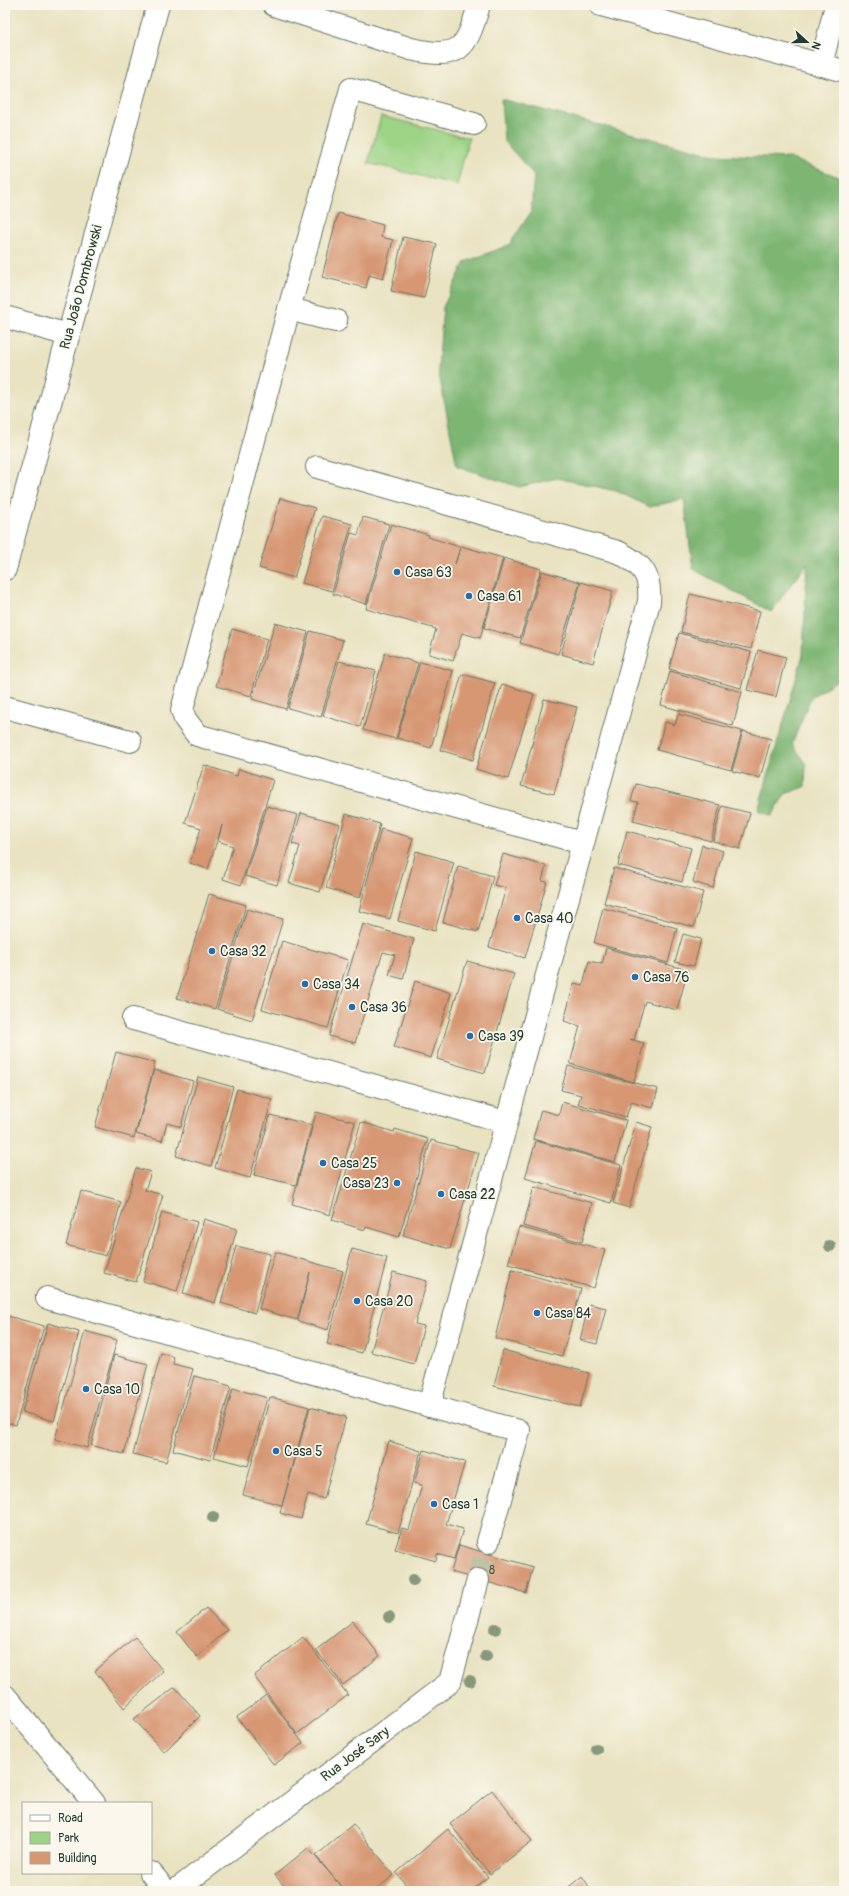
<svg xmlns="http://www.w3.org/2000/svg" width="849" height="1896" font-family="Pangolin,sans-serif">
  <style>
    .green { fill: #9cd385; stroke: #5e885c }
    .forest { fill: #7db572; stroke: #4e7953 }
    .building { fill: #d79773 }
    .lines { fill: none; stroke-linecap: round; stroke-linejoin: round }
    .street-tunnel { stroke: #c1c2a6; stroke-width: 22; stroke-dasharray: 22 11; stroke-linecap: butt }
    .street-casing { stroke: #676; stroke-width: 24 }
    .secondary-casing { stroke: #676; stroke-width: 24 }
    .street { stroke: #fff; stroke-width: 22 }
    .secondary { stroke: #fff; stroke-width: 22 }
    .tree { fill: #88987d }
    .poi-dot { fill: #1f6fb2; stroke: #fbf7ec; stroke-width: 1.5 }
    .labels { text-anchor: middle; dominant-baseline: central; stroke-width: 3.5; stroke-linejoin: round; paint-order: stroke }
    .number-label { font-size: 12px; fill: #4d5444 }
    .street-label { font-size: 14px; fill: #1f3d34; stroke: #fbf7ec }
    .poi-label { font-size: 14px; fill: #1f3d34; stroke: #fbf7ec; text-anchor: start }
  </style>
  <rect width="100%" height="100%" fill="#fbf7ec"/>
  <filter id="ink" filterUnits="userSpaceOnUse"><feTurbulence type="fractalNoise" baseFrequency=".025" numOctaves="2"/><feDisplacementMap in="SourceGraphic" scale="8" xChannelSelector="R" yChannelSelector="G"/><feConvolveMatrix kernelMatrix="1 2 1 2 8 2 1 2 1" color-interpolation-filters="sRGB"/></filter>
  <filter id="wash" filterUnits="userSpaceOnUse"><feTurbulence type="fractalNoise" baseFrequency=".012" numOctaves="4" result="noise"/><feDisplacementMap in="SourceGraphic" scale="16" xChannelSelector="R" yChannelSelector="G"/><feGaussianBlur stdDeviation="0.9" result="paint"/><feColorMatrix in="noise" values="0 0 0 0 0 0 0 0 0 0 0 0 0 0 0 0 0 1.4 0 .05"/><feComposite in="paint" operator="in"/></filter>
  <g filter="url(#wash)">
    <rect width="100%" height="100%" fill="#e9e3c2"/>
    <polygon class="green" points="381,116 469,138 457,185 368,163"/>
    <polygon class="forest" points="501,99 714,155 789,158 844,179 844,676 811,697 792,744 806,763 805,787 785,794 772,816 758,810 803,655 807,563 771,612 693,569 684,499 650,507 616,491 557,478 519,487 457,466 438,369 443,307 465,262 509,245 531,212 534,175 504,141"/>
    <g id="blocks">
      <g class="building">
        <polygon points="338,213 383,225 381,237 393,240 383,279 369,275 366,288 322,277"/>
        <polygon points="403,237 437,244 424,298 391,291"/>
        <polygon points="280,498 315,508 294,578 259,568"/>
        <polygon points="322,516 352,524 332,591 302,583"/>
        <polygon points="363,517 389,524 366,604 333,594 351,533 358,535"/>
        <polygon points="391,524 429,535 428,537 460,547 455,564 461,546 503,558 480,638 462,633 453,661 429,654 436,629 366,609"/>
        <polygon points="504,558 541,569 520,638 484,628"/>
        <polygon points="542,571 580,582 558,654 520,643"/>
        <polygon points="581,582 613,591 593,663 561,654"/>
        <polygon points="690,594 760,611 751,649 681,632"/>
        <polygon points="275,623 308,632 286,709 252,699"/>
        <polygon points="232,629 267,639 251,696 216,686"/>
        <polygon points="310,631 343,640 321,717 288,708"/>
        <polygon points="679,633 751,652 741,688 669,669"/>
        <polygon points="758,650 786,657 776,697 747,690"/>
        <polygon points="385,653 418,663 396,739 363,730"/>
        <polygon points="339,661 376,671 360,727 323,716"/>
        <polygon points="420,662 453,671 431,748 397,738"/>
        <polygon points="670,671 742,692 733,726 661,705"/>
        <polygon points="462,674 495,683 473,760 440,750"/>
        <polygon points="502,684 534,694 508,779 476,769"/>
        <polygon points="544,699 577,707 554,794 521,786"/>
        <polygon points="678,714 742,731 731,770 657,750 665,722 675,725"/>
        <polygon points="743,731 771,739 760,778 732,771"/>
        <polygon points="204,765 237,776 239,769 273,780 241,885 223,879 233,846 218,841 222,825 208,869 190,863 201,828 185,823"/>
        <polygon points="636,784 720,805 711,841 633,821 638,802 631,801"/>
        <polygon points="267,806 298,815 277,885 245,876"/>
        <polygon points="722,806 750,813 740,849 713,841"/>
        <polygon points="301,813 340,824 320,892 289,883 300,846 292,844"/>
        <polygon points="346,814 380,824 360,898 326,888"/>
        <polygon points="381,829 413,838 390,919 359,911"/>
        <polygon points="627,831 691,848 682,882 618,865"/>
        <polygon points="702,845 723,851 713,888 693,882"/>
        <polygon points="416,851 454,862 435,931 398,921"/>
        <polygon points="503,854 546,866 542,881 547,882 525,958 489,947 506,888 494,885"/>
        <polygon points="458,866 493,876 478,932 443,922"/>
        <polygon points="614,868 703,892 694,927 604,903"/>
        <polygon points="209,894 246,905 215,1009 177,998"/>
        <polygon points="603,908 677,928 668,963 594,943"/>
        <polygon points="247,909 283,919 252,1020 217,1009"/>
        <polygon points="363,924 414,939 403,979 389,975 395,955 383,952 355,1043 329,1036"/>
        <polygon points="683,934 701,939 694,966 675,962"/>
        <polygon points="282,941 348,960 328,1028 262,1009"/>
        <polygon points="606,948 688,970 677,1010 645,1001 634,1040 629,1039 644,1043 634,1082 570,1064 580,1026 564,1021 574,983 583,985 589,961 602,964"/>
        <polygon points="467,961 514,974 485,1073 437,1059"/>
        <polygon points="415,981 451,993 431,1058 394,1047"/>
        <polygon points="116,1052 155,1063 134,1138 95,1127"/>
        <polygon points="568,1066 658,1089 653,1108 631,1102 626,1117 578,1104 581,1095 561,1090"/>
        <polygon points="154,1070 193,1081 181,1127 167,1123 162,1141 136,1134"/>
        <polygon points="198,1077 233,1087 211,1166 176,1156"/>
        <polygon points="237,1089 272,1099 250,1178 215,1168"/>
        <polygon points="562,1102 626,1120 615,1162 533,1139 541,1110 559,1115"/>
        <polygon points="316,1112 355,1122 330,1215 292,1204"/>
        <polygon points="270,1115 312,1125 296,1185 254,1175"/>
        <polygon points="361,1122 394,1132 395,1129 428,1139 399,1237 366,1227 365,1230 332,1220"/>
        <polygon points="636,1122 652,1127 629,1208 613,1203"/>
        <polygon points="431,1140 479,1153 450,1249 403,1235"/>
        <polygon points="536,1141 621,1165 611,1203 525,1178"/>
        <polygon points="136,1168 151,1172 145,1190 163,1195 136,1282 104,1273"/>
        <polygon points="534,1187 592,1203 582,1242 523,1226"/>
        <polygon points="81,1191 121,1202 106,1256 66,1245"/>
        <polygon points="162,1212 197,1222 177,1291 143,1281"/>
        <polygon points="204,1219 237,1229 215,1303 183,1293"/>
        <polygon points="519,1227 605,1250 594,1288 508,1264"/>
        <polygon points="236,1246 270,1254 255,1313 221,1303"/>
        <polygon points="352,1249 387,1258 362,1353 327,1344"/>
        <polygon points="275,1252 343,1271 328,1330 298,1321 310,1272 297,1320 259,1309"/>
        <polygon points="512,1270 581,1289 562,1356 495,1338"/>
        <polygon points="393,1272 427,1281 415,1324 424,1326 414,1364 371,1352"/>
        <polygon points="589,1304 606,1308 597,1344 580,1340"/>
        <polygon points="8,1316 44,1326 16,1425 5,1422 5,1327"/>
        <polygon points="48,1323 79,1332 54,1421 22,1412"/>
        <polygon points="85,1331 117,1340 87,1448 55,1439"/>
        <polygon points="503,1350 589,1373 580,1407 494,1386"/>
        <polygon points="161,1353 174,1357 173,1364 193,1369 166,1462 133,1454"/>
        <polygon points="114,1355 148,1364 124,1454 91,1445"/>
        <polygon points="194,1376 231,1386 210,1460 173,1450"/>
        <polygon points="233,1388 267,1398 248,1466 214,1457"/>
        <polygon points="270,1397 309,1407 282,1505 243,1495"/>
        <polygon points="310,1407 346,1417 324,1499 308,1494 301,1519 280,1513"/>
        <polygon points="389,1441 421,1451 398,1533 366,1524"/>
        <polygon points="424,1450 465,1462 446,1524 463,1529 454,1559 437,1554 436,1561 395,1549 402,1528 409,1530 422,1485 414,1483"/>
        <polygon points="459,1545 533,1567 526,1593 451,1572"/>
        <polygon points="206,1608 227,1630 197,1657 177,1632"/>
        <polygon points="353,1621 380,1656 343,1685 316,1650"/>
        <polygon points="135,1637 163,1671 124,1708 95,1671"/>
        <polygon points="303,1637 348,1695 297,1734 254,1676"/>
        <polygon points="175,1687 200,1716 164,1752 134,1719"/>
        <polygon points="266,1695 303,1743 274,1765 237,1717"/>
        <polygon points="492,1790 532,1841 490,1874 450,1824"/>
        <polygon points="353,1824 394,1875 374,1891 288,1891 275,1875 308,1848 344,1890 316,1856"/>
        <polygon points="448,1829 488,1877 471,1891 411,1891 396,1873"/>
        <polygon points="582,1876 592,1891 564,1891"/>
      </g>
    </g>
  </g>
  <g filter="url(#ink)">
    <use href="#blocks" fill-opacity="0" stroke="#676" stroke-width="1"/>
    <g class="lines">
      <polyline class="street-tunnel" points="478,1580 488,1542"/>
      <g class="street-casing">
        <g id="street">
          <path d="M 274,5 L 411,49 C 460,60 466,50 479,5"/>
          <polyline points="601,5 844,71"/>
          <polyline points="821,65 836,5"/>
          <polyline points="474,124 351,89 289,309 182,710 185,719 197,735 582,843"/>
          <polyline points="289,309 336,321"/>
          <polyline points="5,317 68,335"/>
          <path d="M 317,467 L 618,552 C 643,565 651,574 649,602 L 429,1406"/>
          <polyline points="5,707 130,741"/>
          <polyline points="133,1019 506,1122"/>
          <polyline points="47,1298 519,1431 488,1542"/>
          <polyline points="175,1891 450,1682 478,1580"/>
        </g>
      </g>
      <g class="secondary-casing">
        <g id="secondary">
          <polyline points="5,569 158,5"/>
          <polyline points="5,1696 94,1803"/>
          <polyline points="151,1873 166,1891"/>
        </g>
      </g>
      <use href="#street" class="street"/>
      <use href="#secondary" class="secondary"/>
    </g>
    <g class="tree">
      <circle cx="830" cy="1246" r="6"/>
      <circle cx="213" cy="1517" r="6"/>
      <circle cx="413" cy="1580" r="6"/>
      <circle cx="389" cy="1617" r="6"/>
      <circle cx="495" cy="1629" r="6"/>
      <circle cx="486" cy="1656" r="6"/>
      <circle cx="470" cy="1681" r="6"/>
      <circle cx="596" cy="1749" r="6"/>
    </g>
  </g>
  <g class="poi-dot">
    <circle cx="397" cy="572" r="4"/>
    <circle cx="469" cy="596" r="4"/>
    <circle cx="517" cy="918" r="4"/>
    <circle cx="212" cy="951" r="4"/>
    <circle cx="635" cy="977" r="4"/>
    <circle cx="305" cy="984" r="4"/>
    <circle cx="352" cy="1007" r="4"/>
    <circle cx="470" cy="1036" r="4"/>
    <circle cx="323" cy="1163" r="4"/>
    <circle cx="397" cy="1183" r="4"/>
    <circle cx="441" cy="1194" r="4"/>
    <circle cx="357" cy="1301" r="4"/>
    <circle cx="537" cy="1313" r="4"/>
    <circle cx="86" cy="1389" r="4"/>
    <circle cx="276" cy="1451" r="4"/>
    <circle cx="434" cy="1504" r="4"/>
  </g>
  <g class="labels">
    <g class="number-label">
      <text x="492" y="1570">8</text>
    </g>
    <g class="street-label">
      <text transform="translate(81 287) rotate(-75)">Rua João Dombrowski</text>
      <text transform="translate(355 1754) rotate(-37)">Rua José Sary</text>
    </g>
    <g class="poi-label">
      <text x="405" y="572">Casa 63</text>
      <text x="477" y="596">Casa 61</text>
      <text x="525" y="918">Casa 40</text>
      <text x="220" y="951">Casa 32</text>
      <text x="643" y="977">Casa 76</text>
      <text x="313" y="984">Casa 34</text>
      <text x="360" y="1007">Casa 36</text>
      <text x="478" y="1036">Casa 39</text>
      <text x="331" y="1163">Casa 25</text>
      <text x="389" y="1183" text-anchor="end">Casa 23</text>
      <text x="449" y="1194">Casa 22</text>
      <text x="365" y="1301">Casa 20</text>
      <text x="545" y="1313">Casa 84</text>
      <text x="94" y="1389">Casa 10</text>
      <text x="284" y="1451">Casa 5</text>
      <text x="442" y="1504">Casa 1</text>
    </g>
  </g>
  <rect width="849" height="1896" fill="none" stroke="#fbf7ec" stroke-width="20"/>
  <rect x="22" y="1802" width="130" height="72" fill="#fbf7ec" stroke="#a3ada2"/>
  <rect x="30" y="1815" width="20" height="6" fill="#ffffff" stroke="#a3ada2"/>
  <text x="58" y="1822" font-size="12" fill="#1f3d34">Road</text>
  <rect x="30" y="1832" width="20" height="12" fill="#9cd385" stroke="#a3ada2"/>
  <text x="58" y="1842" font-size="12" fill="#1f3d34">Park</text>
  <rect x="30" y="1852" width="20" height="12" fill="#d79773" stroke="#a3ada2"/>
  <text x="58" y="1862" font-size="12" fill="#1f3d34">Building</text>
  <g transform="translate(807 42) rotate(111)" stroke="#fbf7ec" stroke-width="3" paint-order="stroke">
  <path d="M0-3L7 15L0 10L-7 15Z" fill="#1f3d34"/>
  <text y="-6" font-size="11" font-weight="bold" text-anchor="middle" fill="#1f3d34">N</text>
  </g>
</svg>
